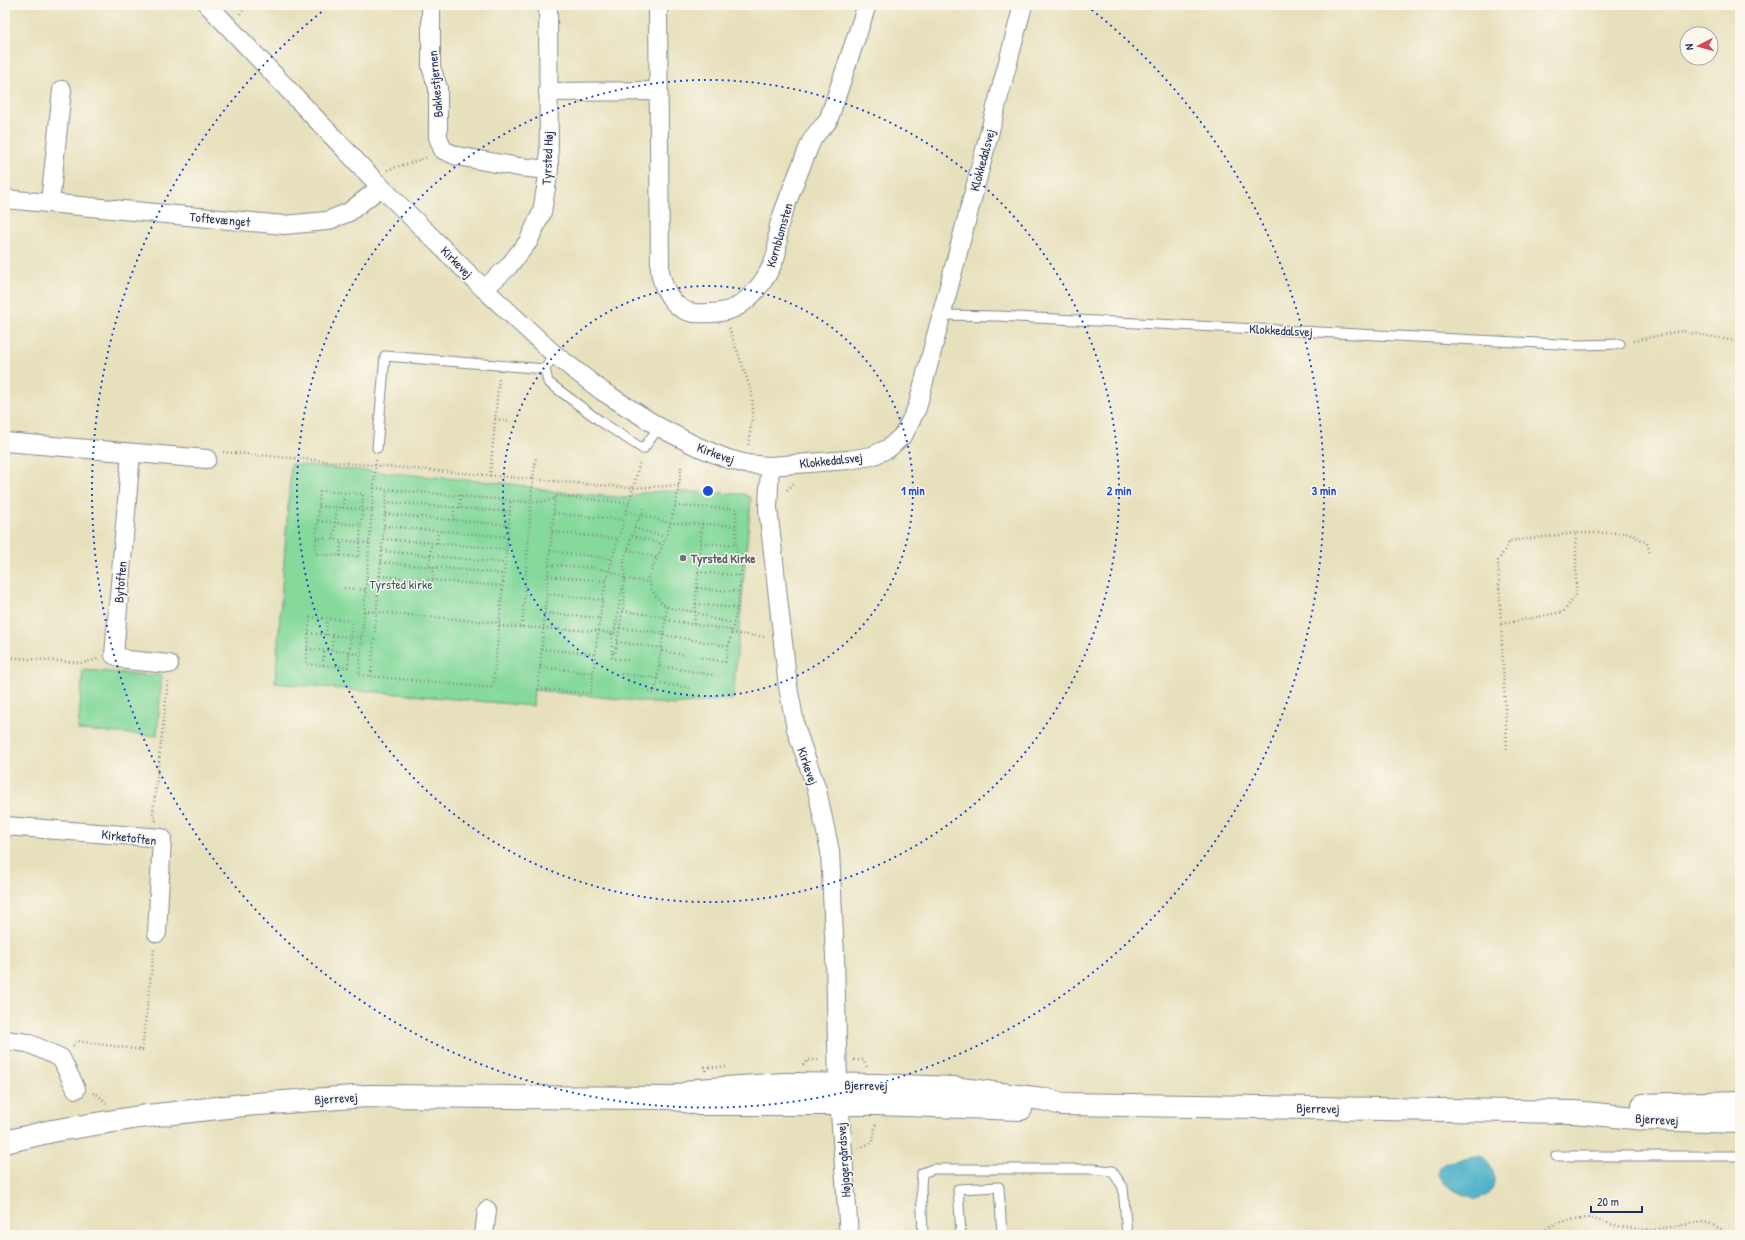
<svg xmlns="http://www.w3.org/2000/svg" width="1745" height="1240" font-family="'Patrick Hand',sans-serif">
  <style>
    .green { fill: #85d99b; stroke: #50847c }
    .water { fill: #47afc6; stroke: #316f92 }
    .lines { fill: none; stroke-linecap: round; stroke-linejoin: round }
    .service-casing { stroke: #81888d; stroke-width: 11 }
    .minor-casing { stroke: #81888d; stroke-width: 20 }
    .tertiary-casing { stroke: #81888d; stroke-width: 24 }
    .path { stroke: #81888d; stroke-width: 2.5; stroke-dasharray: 1 3; stroke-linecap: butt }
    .service { stroke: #fff; stroke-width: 9 }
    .minor { stroke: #fff; stroke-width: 18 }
    .tertiary { stroke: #fff; stroke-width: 22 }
    .ring { fill: none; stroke: #1d4ed8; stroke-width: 2; stroke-dasharray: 2 4 }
    .worship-dot { fill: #6b7280; stroke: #fbf7ec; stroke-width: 1.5 }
    .labels { text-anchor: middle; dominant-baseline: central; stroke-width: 3; stroke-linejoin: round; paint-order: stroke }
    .street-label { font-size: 13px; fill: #1b2f5e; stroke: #fbf7ec }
    .worship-label { font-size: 13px; font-weight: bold; fill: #5b616d; stroke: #fbf7ec; text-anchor: start }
    .park-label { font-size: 13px; fill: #365a6d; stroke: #fbf7ec }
    .centre { fill: #1d4ed8; stroke: #fbf7ec; stroke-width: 2 }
    .ring-label { font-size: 12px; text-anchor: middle; font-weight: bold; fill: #1d4ed8; stroke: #fbf7ec; stroke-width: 3; stroke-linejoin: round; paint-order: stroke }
  </style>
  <rect width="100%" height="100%" fill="#fbf7ec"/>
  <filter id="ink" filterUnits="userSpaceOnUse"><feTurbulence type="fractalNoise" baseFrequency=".025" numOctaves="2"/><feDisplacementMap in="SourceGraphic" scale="8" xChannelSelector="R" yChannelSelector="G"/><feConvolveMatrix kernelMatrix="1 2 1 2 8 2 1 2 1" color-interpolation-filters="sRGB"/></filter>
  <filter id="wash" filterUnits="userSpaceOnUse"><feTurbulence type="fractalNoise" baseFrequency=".012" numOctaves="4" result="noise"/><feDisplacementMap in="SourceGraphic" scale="16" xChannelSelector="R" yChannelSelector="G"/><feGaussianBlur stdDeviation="0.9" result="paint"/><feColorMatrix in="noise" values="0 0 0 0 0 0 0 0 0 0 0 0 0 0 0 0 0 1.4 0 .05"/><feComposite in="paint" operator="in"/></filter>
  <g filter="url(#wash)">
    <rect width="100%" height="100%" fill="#e7e0bc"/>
    <g class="green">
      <polygon points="291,464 513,484 550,491 626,498 641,493 663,491 743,494 751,498 733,699 674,705 534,690 533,706 275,683"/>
      <polygon points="83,670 162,676 157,736 78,730"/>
    </g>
    <path class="water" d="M 1481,1156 C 1494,1163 1499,1183 1488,1194 C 1485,1197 1480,1199 1476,1200 C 1464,1195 1424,1180 1443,1163 Z"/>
  </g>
  <g filter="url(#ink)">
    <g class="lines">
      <g class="service-casing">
        <g id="service">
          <polyline points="941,315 998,316 1577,345 1620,344"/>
          <polyline points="554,354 545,369 548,382 600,421 643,449 659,427"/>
          <polyline points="377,448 385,356 545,369"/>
          <polyline points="1556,1156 1740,1156"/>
          <polyline points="923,1235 921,1188 922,1173 933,1169 1093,1169 1112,1171 1123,1187 1127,1235"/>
          <polyline points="961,1235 958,1189 999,1187 1002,1235"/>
        </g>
      </g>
      <g class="minor-casing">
        <g id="minor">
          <polyline points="208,5 374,180 484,289 554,354 602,391 659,427 694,445 728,459 746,464 770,466 848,460 872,456 889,448 904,434 917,408 1023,5"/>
          <polyline points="431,5 431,67 438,88 438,137 443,150 457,156 519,167 549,170"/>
          <path d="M 658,5 L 660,271 C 663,289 673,310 694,313 C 707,314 731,313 741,304 C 757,293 770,273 776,255 C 779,245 776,235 779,225 C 788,197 800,169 811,142 C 815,133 822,128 828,121 L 867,5"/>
          <polyline points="548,92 657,91"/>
          <polyline points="5,199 284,225 327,221 349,212 381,187"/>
          <polyline points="50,203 62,90"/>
          <polyline points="484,289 508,267 528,242 542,212 549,170 548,5"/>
          <polyline points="5,442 207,459"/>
          <polyline points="131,453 114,655 127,660 169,664"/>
          <polyline points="770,466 768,508 788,687 796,729 817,790 830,851 835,957 838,1085 849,1235"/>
          <polyline points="5,826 162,838 157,933"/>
          <polyline points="5,1040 28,1043 61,1058 76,1089"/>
          <polyline points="484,1235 487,1210"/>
        </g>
      </g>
      <g class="tertiary-casing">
        <g id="tertiary">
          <polyline points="671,1098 697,1090 784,1084 876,1085 953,1088 1043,1099 1062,1104 1574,1112 1645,1119 1740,1122"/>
          <polyline points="1643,1105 1740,1102"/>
          <polyline points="5,1142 52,1131 139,1117 244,1105 367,1096 671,1098 699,1104 877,1104 1021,1109"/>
        </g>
      </g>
      <g class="path">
        <polyline points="240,14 247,5"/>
        <polyline points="387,170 428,157"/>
        <polyline points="729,328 752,393 753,413 748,447"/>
        <polyline points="1633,341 1681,331 1740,342"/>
        <polyline points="495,419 510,421"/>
        <polyline points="223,452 633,488 640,462"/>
        <polyline points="376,460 359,675 493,688 511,500"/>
        <path d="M 681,467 C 679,495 672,523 661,549 C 657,559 652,568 648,578 L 651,589 L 657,597 L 663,604 L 670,608 L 696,612 L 713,619 L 733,623"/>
        <polyline points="490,476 499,377"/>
        <polyline points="374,488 527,502 540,502 555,499"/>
        <polyline points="787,490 796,482"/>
        <polygon points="320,491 363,494 359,557 315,554"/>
        <polyline points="386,502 510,512"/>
        <path d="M 629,503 L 555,496 L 538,689 L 591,693 C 595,659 598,625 604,592 C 611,557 624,523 633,488 L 680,485"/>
        <polyline points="319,506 372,510"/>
        <polyline points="675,506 736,509 736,549 742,565 738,605 725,662 698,657"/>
        <polyline points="343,508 344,493"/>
        <polyline points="460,508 460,495"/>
        <polyline points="627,511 670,523 702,524 694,624"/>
        <polyline points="554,513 624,520"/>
        <polyline points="385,514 509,525"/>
        <polyline points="454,520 454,507"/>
        <polyline points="318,521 361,525"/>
        <polyline points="702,524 736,526"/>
        <polyline points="384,526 508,537"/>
        <polyline points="634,528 665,537"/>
        <polyline points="552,532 618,539"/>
        <polyline points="632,536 663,544"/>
        <polyline points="316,538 370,543"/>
        <polyline points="334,539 337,507"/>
        <polyline points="383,539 507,549"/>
        <polyline points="437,543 438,531"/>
        <polyline points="701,543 735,545"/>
        <polyline points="628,549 657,558"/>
        <polyline points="382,551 505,563"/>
        <polyline points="550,551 613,559"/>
        <polyline points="340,556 341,540"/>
        <polyline points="700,557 739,560"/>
        <polyline points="381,562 504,574"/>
        <path d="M 549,565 C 567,566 614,566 625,579"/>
        <polyline points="430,567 431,543"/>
        <polyline points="698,572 741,576"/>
        <polyline points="380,576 503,586"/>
        <polyline points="548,576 607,581"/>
        <polyline points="625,579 624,560 638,518 641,518 645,505"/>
        <polyline points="433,580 434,567"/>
        <polyline points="344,588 366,590"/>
        <polyline points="697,588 739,592"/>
        <polyline points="546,594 603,600"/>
        <polyline points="696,604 737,608"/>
        <polyline points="364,611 500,623"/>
        <polyline points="623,611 666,617"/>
        <polyline points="545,613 601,618"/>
        <polygon points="310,617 352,621 348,667 306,664"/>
        <polyline points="666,620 731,630"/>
        <polyline points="1501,624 1563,612 1576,596 1576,533"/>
        <polyline points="499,626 599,631 614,634 623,585 625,579 649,582"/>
        <polyline points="522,627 532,489 536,456"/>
        <polyline points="620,628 664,633"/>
        <polyline points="308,633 362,638"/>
        <polyline points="731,633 766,637"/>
        <polyline points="612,634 612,653 615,654 625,596 623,587"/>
        <polyline points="326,635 327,619"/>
        <polyline points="664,635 728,646"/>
        <polyline points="617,642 662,648"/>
        <polyline points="307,649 349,652"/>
        <polyline points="541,649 596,654"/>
        <polyline points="332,650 333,635"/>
        <polyline points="662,651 685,655"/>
        <polyline points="349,653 361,654"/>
        <polyline points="612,653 612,658 628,660"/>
        <polyline points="5,657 83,663 98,659"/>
        <polyline points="323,665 324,650"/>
        <polyline points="660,666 713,675"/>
        <polyline points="540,667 593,673"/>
        <polyline points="621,674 658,678"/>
        <polyline points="371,676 387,489"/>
        <polyline points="657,683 692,688"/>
        <polyline points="649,692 655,693 667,607"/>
        <polyline points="1507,749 1498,561 1510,541 1576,533 1629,533 1647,543 1650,553"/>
        <polyline points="156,821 153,813 168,681"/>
        <polyline points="73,1046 77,1041 142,1050 154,949"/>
        <polyline points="854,1060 863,1060 867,1067"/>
        <polyline points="803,1065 809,1060 821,1060"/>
        <polyline points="706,1071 705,1067 728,1067"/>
        <polyline points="93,1093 98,1095 106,1103"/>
        <polyline points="859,1148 873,1142 876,1123"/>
        <polyline points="1542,1235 1543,1231 1556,1223 1586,1217 1622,1227 1651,1230 1701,1222 1709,1223 1732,1235"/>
      </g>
      <use href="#service" class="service"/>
      <use href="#minor" class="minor"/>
      <use href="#tertiary" class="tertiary"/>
    </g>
  </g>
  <g class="ring">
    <circle cx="708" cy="491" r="205"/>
    <circle cx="708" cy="491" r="411"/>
    <path d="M1087 6A616 616 0 1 1 329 6"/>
  </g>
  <circle class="worship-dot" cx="683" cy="558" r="4"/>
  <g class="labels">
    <g class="street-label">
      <text transform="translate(435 84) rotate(-95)">Bakkestjernen</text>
      <text transform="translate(547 158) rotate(-88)">Tyrsted Høj</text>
      <text transform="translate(982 160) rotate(-75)">Klokkedalsvej</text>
      <text transform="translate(220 219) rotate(5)">Toftevænget</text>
      <text transform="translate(779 235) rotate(-74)">Kornblomsten</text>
      <text transform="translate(457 262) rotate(45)">Kirkevej</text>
      <text transform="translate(1281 330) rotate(3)">Klokkedalsvej</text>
      <text transform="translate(716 453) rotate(20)">Kirkevej</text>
      <text transform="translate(831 460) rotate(-6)">Klokkedalsvej</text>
      <text transform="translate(120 582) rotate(-85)">Bytoften</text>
      <text transform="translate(808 766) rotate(71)">Kirkevej</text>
      <text transform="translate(129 837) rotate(7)">Kirketoften</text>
      <text transform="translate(866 1085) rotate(1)">Bjerrevej</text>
      <text transform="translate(336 1098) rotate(-4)">Bjerrevej</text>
      <text transform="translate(1318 1108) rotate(1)">Bjerrevej</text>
      <text transform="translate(1657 1119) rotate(3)">Bjerrevej</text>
      <text transform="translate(843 1160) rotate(-94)">Højagergårdsvej</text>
    </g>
    <g class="worship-label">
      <text x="691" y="558">Tyrsted Kirke</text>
    </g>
    <g class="park-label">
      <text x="401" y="584">Tyrsted kirke</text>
    </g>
  </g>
  <circle cx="708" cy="491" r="6" class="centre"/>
  <g class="ring-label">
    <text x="913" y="495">1 min</text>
    <text x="1119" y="495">2 min</text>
    <text x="1324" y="495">3 min</text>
  </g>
  <rect width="1745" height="1240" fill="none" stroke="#fbf7ec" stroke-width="20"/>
  <g transform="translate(1699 46) rotate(264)"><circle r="19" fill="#fbf7ec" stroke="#a1a7b3"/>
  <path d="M0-3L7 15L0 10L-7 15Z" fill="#d1495b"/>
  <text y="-6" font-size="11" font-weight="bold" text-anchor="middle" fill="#1b2f5e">N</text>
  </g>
  <path d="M1591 1206v6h51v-6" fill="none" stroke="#1b2f5e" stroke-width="2"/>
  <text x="1597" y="1206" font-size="12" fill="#1b2f5e" stroke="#fbf7ec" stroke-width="3" paint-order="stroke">20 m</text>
</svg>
